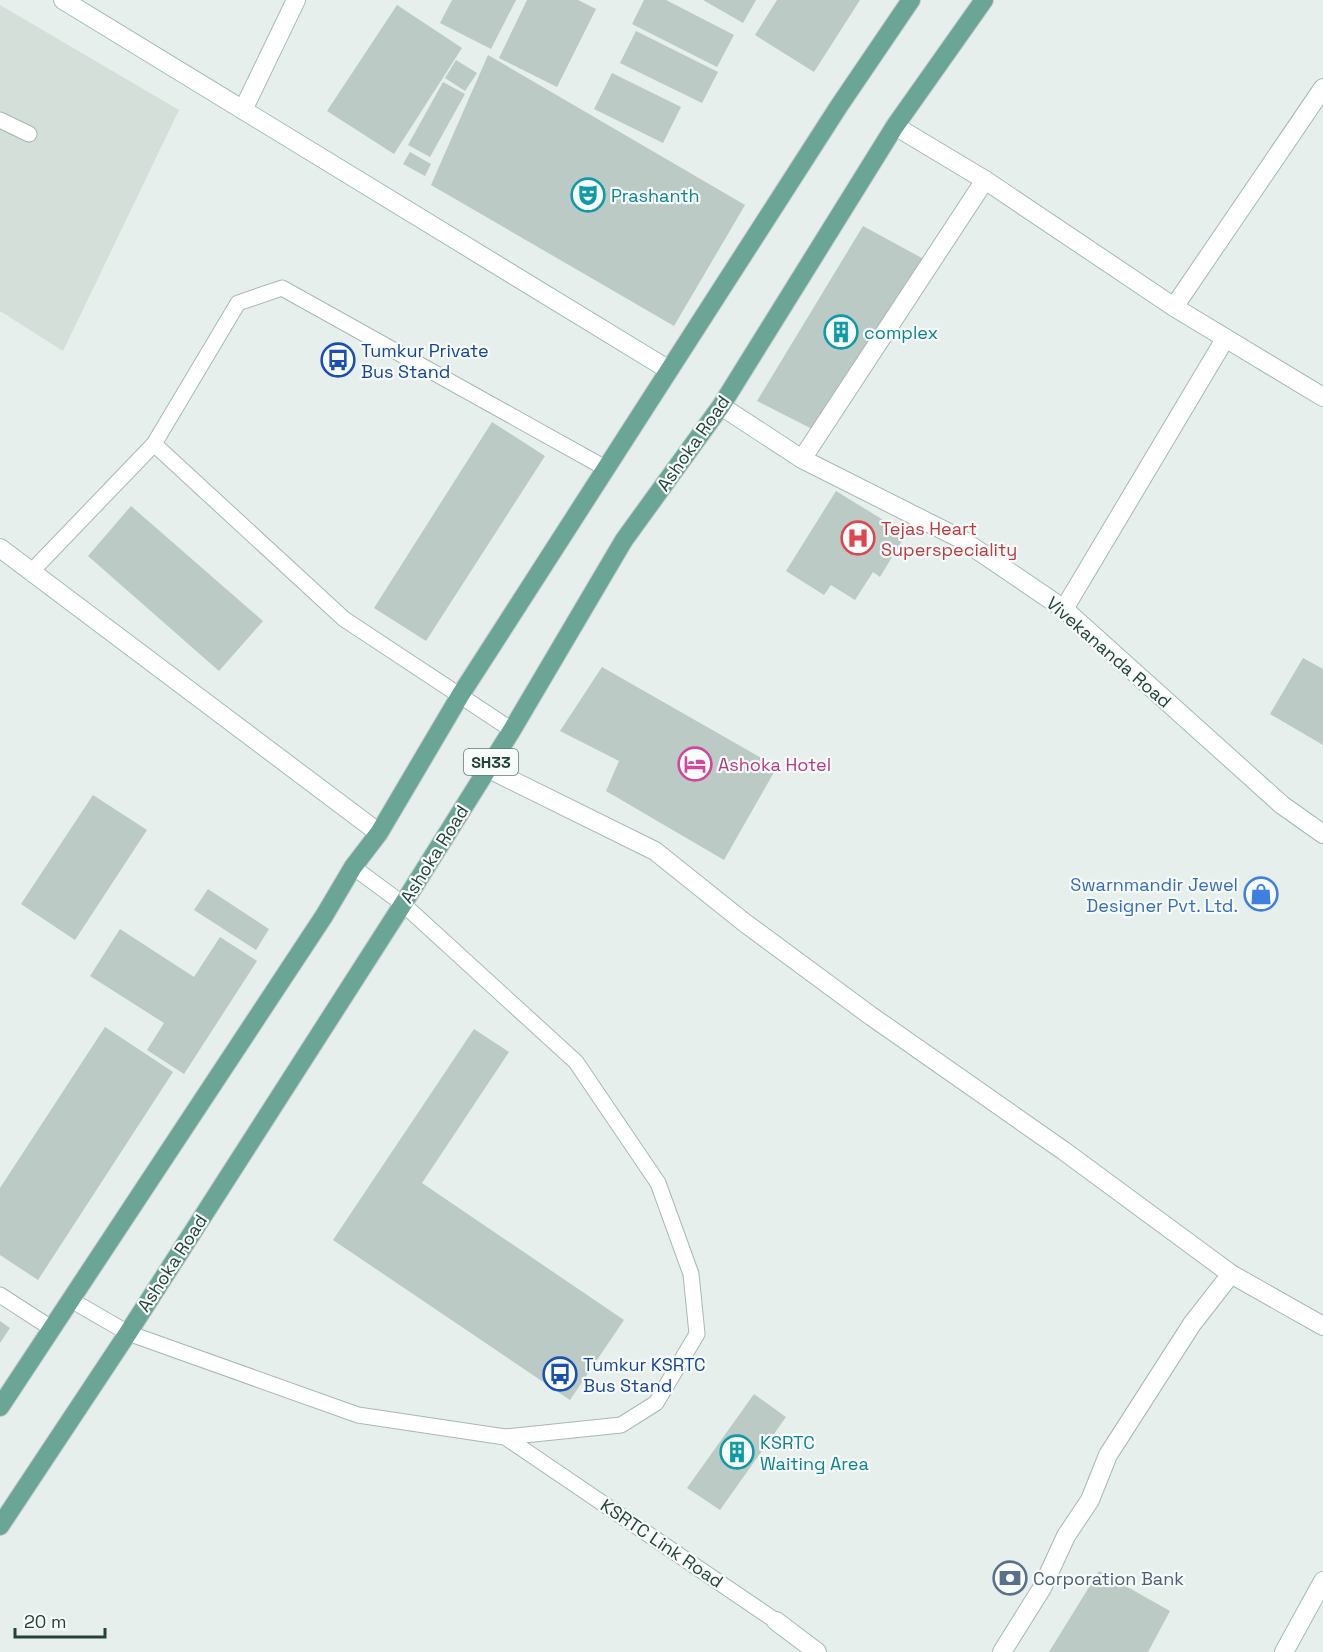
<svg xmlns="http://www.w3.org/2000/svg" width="1323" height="1652" font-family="'Space Grotesk',sans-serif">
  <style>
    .built { fill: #d4dfda }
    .building { fill: #bbcac4 }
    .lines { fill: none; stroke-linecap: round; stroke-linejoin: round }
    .lane-casing { stroke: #a8b8b2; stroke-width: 17 }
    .street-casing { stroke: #a8b8b2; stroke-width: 20 }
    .secondary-casing { stroke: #a4bbb3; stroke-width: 20 }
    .primary-casing { stroke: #c2cac8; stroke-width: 20 }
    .lane { stroke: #fff; stroke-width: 15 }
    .street { stroke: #fff; stroke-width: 18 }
    .secondary { stroke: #fff; stroke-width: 18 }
    .primary { stroke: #6aa596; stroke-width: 18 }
    .labels { text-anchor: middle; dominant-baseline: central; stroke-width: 4.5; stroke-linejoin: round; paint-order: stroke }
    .shield { fill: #f7fbf9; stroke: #637a73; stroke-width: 1.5 }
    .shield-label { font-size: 16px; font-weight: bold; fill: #24423a }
    .culture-label { font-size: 18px; fill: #0d838f; stroke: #f7fbf9; text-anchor: start }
    .transit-label { font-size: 18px; fill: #164399; stroke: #f7fbf9; text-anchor: start }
    .street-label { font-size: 18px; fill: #24423a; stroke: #f7fbf9 }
    .health-label { font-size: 18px; fill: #be3a42; stroke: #f7fbf9; text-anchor: start }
    .hotel-label { font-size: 18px; fill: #b23c85; stroke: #f7fbf9; text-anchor: start }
    .shop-label { font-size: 18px; fill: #366cbe; stroke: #f7fbf9; text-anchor: end }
    .service-label { font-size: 18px; fill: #4e5e75; stroke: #f7fbf9; text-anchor: start }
  </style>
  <rect width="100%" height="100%" fill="#e6efeb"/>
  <polygon class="built" points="0,5 179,110 63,351 0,311"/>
  <g class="building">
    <polygon points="452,0 516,0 491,49 440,23"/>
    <polygon points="527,0 578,0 596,9 557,87 499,58"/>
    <polygon points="644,0 666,0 734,35 717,67 632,24"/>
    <polygon points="703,0 756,0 743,23"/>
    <polygon points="777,0 860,0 814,72 755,35"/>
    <polygon points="397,5 462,48 394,154 327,111"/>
    <polygon points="636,31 718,72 702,103 620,63"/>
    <polygon points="488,55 745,205 674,326 431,185"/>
    <polygon points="456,60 477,73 465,91 445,78"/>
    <polygon points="612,73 681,107 663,143 594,109"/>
    <polygon points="443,82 465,94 430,157 408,145"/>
    <polygon points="410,152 431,164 425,176 403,164"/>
    <polygon points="863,226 931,263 816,431 757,401"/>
    <polygon points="492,422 545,456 426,641 374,608"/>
    <polygon points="836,491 906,534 880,577 873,572 855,600 831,585 824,595 786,571"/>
    <polygon points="131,506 263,621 219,671 88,556"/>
    <polygon points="1303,658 1323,669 1323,745 1270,714"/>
    <polygon points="602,667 777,767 724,860 606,791 619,761 560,731"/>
    <polygon points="93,795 147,830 75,940 21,904"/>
    <polygon points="208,889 269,929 256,950 194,910"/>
    <polygon points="120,929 194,977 220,937 257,961 184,1074 147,1050 164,1023 90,976"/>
    <polygon points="105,1027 173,1072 38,1280 0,1255 0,1188"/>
    <polygon points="474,1029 509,1052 422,1183 624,1320 570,1400 333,1240"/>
    <polygon points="0,1321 10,1328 0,1343"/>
    <polygon points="754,1394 786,1417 720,1510 687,1488"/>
    <polygon points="1099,1571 1170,1611 1148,1652 1049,1652"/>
  </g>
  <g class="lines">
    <g class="lane-casing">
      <g id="lane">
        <polyline points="0,120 29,134"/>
        <polyline points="154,444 344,619 512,730"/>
        <polyline points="32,571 154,444 238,303 282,288 607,469"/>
        <polyline points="0,1295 51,1328"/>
        <polyline points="71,1300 128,1333 358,1415 505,1437 621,1425 656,1403 697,1334 691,1274 658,1183 576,1062 403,904 353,867"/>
        <polyline points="505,1437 776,1621"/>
      </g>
    </g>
    <g class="street-casing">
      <g id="street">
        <polyline points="243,110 296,0"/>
        <polyline points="895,126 985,180 1174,307 1323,397"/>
        <polyline points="1174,307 1323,88"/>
        <polyline points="802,459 985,180"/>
        <polyline points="1064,609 1225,339"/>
        <polyline points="487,768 655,851 745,923 871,1016 1064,1151 1231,1274 1323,1326"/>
        <polyline points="776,1621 817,1652"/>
        <polyline points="1002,1652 1042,1588 1066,1536 1090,1500 1108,1455 1192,1324 1231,1274"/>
      </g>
    </g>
    <g class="secondary-casing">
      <g id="secondary">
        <polyline points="63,0 669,370"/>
        <polyline points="721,406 802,459 961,539 1064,609 1282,805 1323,834"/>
        <polyline points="0,548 379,833"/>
        <polyline points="1284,1652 1323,1581"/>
      </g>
    </g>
    <g class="primary-casing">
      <g id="primary">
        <polyline points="0,1407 324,916 353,867 379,833 461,694 839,106 911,0"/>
        <polyline points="0,1526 128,1333 403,904 512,730 624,540 721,406 895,126 984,0"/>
      </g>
    </g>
    <use href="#lane" class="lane"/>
    <use href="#street" class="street"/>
    <use href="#secondary" class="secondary"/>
    <use href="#primary" class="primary"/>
  </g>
  <defs>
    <g id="theatre-ring" transform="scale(1.725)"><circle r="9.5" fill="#f7fbf9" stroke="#0f9aa8" stroke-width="1.5"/><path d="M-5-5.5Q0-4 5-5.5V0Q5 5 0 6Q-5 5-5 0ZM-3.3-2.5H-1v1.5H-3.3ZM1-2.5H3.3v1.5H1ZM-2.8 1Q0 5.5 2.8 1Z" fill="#0f9aa8"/></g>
    <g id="building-ring" transform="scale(1.725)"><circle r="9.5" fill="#f7fbf9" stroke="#0f9aa8" stroke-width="1.5"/><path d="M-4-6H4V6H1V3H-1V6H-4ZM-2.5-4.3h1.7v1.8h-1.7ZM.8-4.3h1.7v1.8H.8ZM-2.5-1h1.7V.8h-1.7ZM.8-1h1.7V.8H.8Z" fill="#0f9aa8"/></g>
    <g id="bus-ring" transform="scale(1.725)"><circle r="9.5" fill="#f7fbf9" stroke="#1a4fb4" stroke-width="1.5"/><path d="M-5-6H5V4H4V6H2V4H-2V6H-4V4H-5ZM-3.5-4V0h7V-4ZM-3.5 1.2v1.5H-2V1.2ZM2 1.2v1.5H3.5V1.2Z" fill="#1a4fb4"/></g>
    <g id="hospital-ring" transform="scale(1.725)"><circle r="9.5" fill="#f7fbf9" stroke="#e0444e" stroke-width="1.5"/><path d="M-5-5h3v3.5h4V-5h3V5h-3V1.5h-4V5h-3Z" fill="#e0444e"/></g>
    <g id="hotel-ring" transform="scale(1.725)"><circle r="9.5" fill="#f7fbf9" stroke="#d1479c" stroke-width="1.5"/><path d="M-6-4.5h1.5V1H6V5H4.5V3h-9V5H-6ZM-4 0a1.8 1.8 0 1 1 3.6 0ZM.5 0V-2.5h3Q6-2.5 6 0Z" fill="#d1479c"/></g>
    <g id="shop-ring" transform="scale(1.725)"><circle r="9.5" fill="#f7fbf9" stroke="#3f7fe0" stroke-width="1.5"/><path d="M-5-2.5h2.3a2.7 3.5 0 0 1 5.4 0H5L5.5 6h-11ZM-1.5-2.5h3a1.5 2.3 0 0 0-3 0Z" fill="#3f7fe0"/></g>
    <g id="bank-ring" transform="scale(1.725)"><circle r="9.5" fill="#f7fbf9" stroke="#5c6f8a" stroke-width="1.5"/><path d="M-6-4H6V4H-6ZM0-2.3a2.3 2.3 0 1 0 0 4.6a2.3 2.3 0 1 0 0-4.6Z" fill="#5c6f8a"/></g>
  </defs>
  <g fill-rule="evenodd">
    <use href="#theatre-ring" x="588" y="195"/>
    <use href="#building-ring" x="841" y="332"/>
    <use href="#bus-ring" x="338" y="360"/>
    <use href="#hospital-ring" x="858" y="538"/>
    <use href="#hotel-ring" x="695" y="764"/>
    <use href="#shop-ring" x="1261" y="894"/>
    <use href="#bus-ring" x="560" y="1374"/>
    <use href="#building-ring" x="737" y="1452"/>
    <use href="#bank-ring" x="1010" y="1578"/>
  </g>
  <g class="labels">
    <rect class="shield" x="464" y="749" width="54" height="26" rx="4.5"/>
    <g class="shield-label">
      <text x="491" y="762">SH33</text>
    </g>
    <g class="culture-label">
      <text x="611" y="195">Prashanth</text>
      <text x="864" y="332">complex</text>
      <text x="760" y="1442">KSRTC<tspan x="760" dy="21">Waiting Area</tspan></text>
    </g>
    <g class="transit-label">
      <text x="361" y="350">Tumkur Private<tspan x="361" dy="21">Bus Stand</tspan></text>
      <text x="583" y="1364">Tumkur KSRTC<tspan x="583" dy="21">Bus Stand</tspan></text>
    </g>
    <g class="street-label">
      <text transform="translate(693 443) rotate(-55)">Ashoka Road</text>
      <text transform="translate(1109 652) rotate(41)">Vivekananda Road</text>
      <text transform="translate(434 854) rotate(-58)">Ashoka Road</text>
      <text transform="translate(172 1263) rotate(-57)">Ashoka Road</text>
      <text transform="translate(662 1543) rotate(34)">KSRTC Link Road</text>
    </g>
    <g class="health-label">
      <text x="881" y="528">Tejas Heart<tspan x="881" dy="21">Superspeciality</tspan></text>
    </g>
    <g class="hotel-label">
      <text x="718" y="764">Ashoka Hotel</text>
    </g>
    <g class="shop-label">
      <text x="1238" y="884">Swarnmandir Jewel<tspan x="1238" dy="21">Designer Pvt. Ltd.</tspan></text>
    </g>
    <g class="service-label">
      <text x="1033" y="1578">Corporation Bank</text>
    </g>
  </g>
  <path d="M15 1628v9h90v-9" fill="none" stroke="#24423a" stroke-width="3"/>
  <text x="24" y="1628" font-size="18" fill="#24423a" stroke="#f7fbf9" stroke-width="4.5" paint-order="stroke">20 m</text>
</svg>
